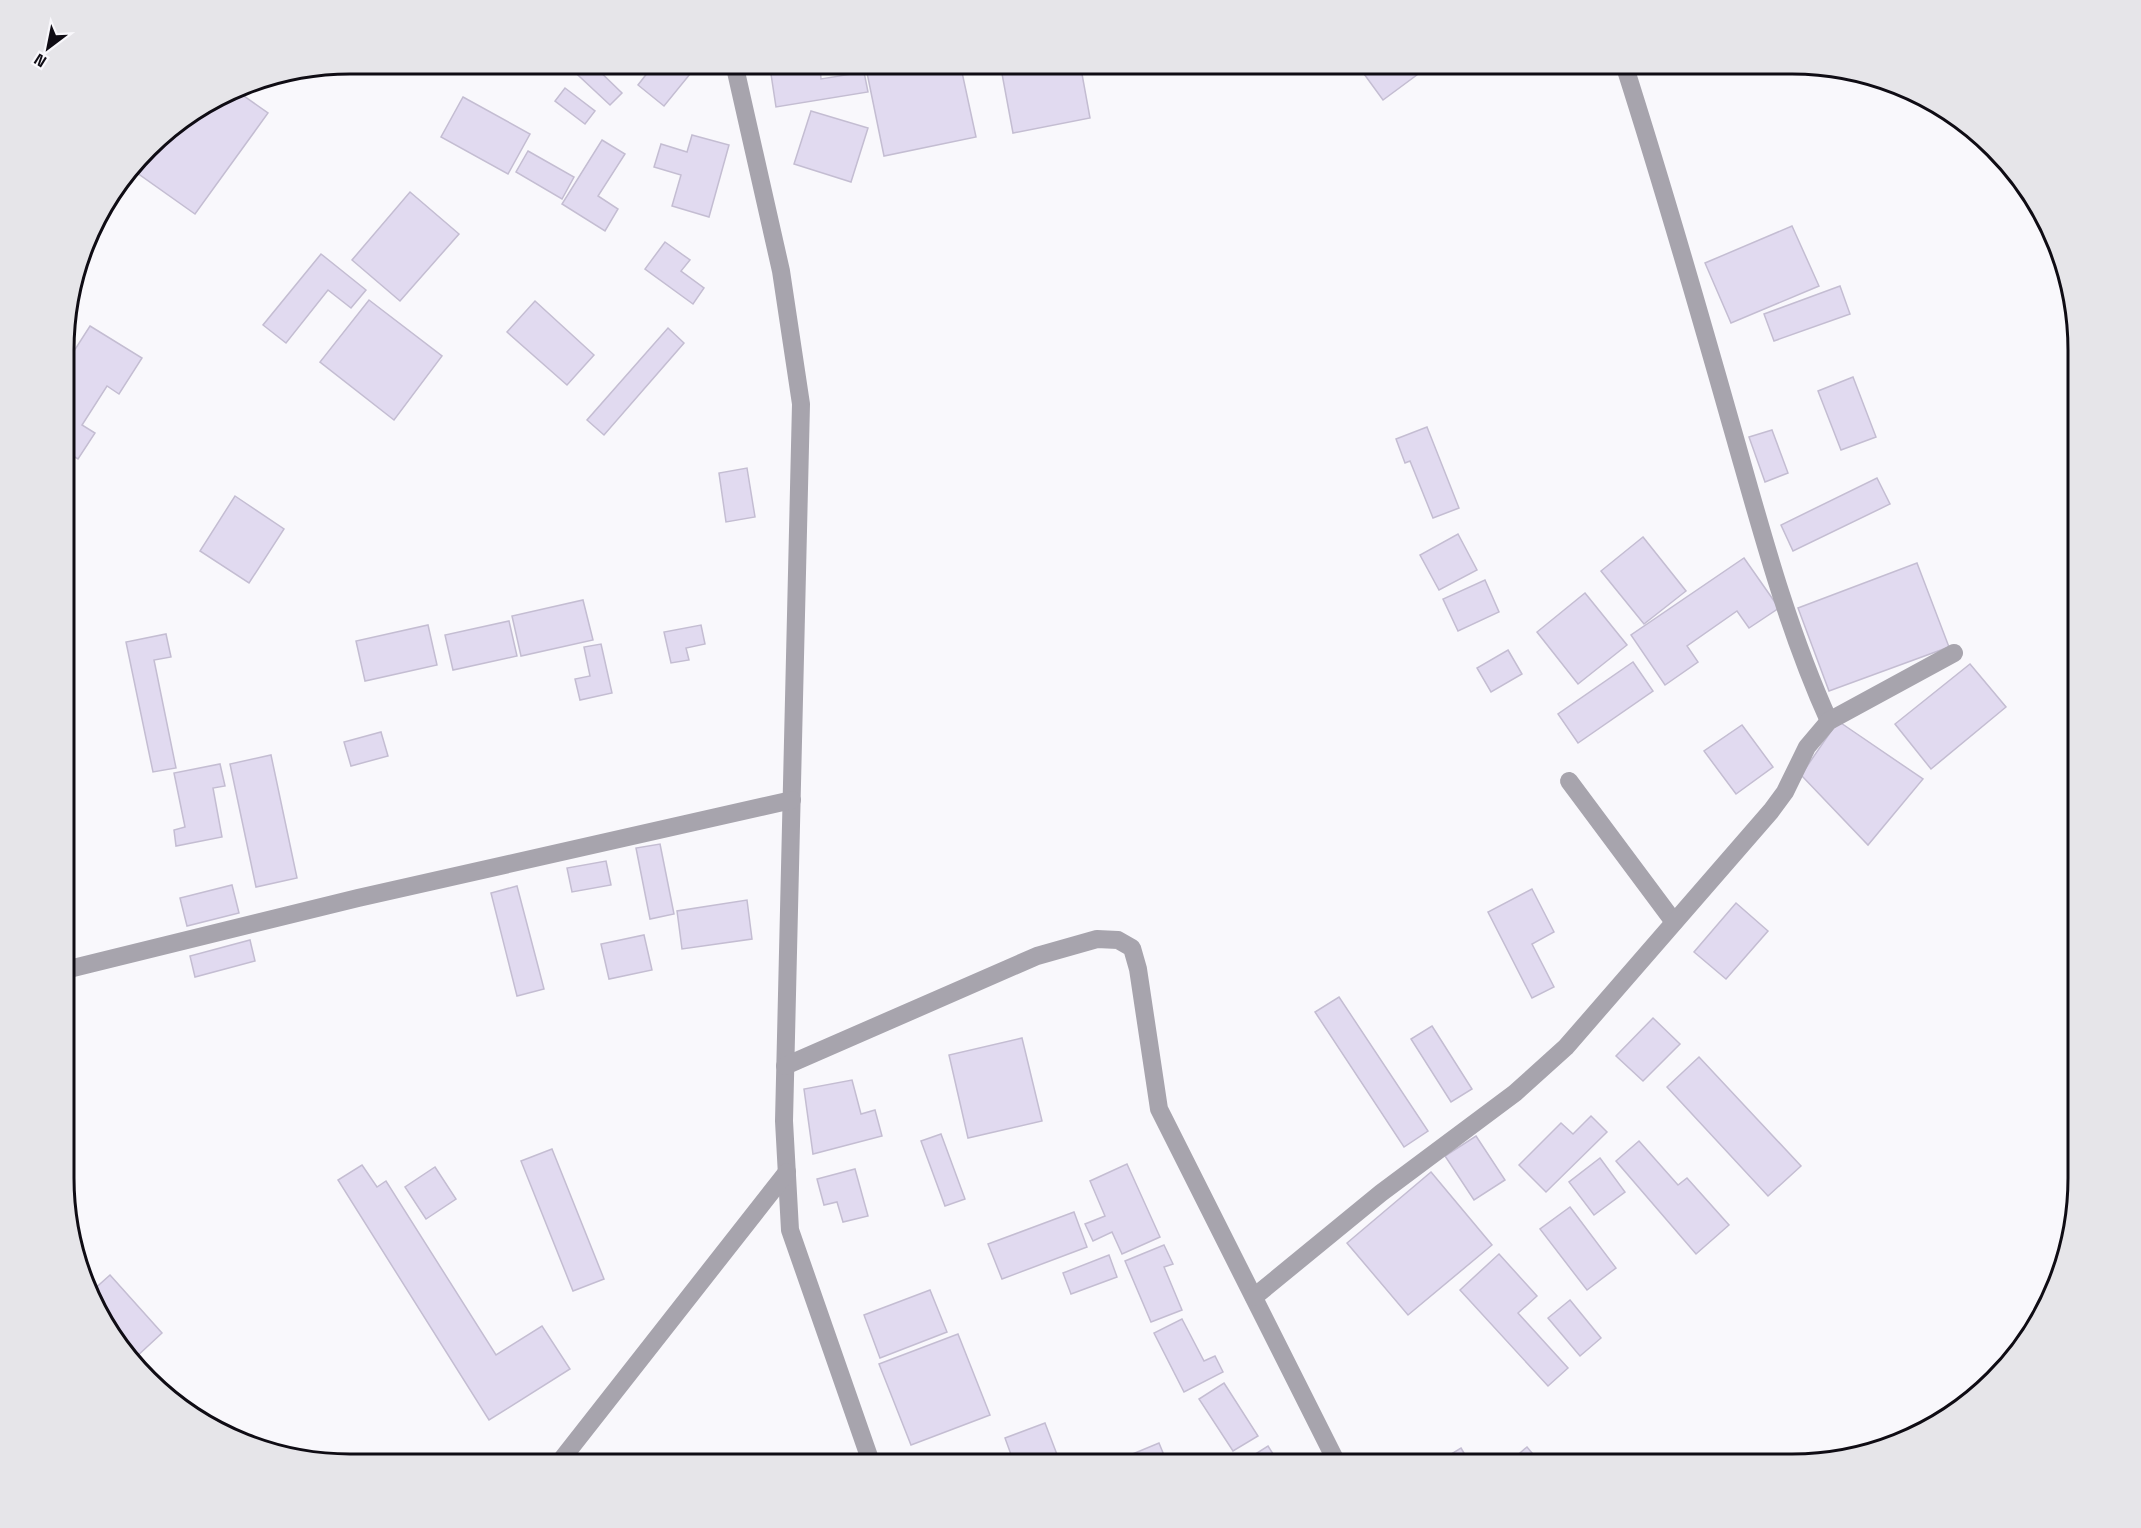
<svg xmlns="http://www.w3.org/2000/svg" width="2141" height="1528" font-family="'Space Grotesk',sans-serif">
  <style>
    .building { fill: #e1daf0; stroke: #c4bdd2; stroke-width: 1.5 }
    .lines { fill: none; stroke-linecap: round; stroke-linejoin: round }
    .street { stroke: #a7a4ad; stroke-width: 18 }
    .rim { fill: none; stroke: #0f0c14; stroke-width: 3 }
  </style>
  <rect width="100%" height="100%" fill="#f9f8fc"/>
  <g class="building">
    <polygon points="565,63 591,63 622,93 610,105"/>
    <polygon points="655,63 699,63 664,106 638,85"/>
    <polygon points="865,63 960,63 976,137 884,156"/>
    <polygon points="1000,63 1080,63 1090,118 1013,133"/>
    <polygon points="1356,63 1433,63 1383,100"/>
    <polygon points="820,66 821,79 864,72 868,92 776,107 771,74"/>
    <polygon points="565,88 595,111 585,124 555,101"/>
    <polygon points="234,89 268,113 195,214 133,170 160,134"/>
    <polygon points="463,97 530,134 508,174 441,137"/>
    <polygon points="811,111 868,128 851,182 794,164"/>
    <polygon points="692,135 729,145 709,217 672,206 681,175 654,167 661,144 687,152"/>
    <polygon points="602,140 625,154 598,196 618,209 605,231 562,204"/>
    <polygon points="528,151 574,177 562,199 516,172"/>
    <polygon points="410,192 459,234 400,301 352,260"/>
    <polygon points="1792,226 1819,286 1731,323 1705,263"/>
    <polygon points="665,242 690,260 681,271 704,288 693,304 645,269"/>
    <polygon points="321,254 366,290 351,308 328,290 286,343 263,325"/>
    <polygon points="1840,286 1850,314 1774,341 1764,314"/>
    <polygon points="369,300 442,356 394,420 320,362"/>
    <polygon points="535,301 594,355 567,385 507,332"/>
    <polygon points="90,326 142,358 119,394 107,386 82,425 95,433 78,459 65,451 65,365"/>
    <polygon points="668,328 684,343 604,435 587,420"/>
    <polygon points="1853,377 1876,437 1841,450 1818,391"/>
    <polygon points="1427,427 1459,508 1433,518 1410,461 1405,463 1396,439"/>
    <polygon points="1772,430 1788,473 1765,482 1749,437"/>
    <polygon points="747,468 755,517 726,522 719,473"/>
    <polygon points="1877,478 1890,504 1793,551 1781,525"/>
    <polygon points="235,496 284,529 249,583 200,551"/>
    <polygon points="1458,534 1477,570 1439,590 1420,555"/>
    <polygon points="1643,537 1686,591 1644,624 1601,571"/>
    <polygon points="1744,558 1779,608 1749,628 1737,611 1687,646 1698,662 1665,685 1631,635"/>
    <polygon points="1917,563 1949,647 1829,691 1798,608"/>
    <polygon points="1485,580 1499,612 1458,631 1443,599"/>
    <polygon points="1585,593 1627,645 1578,684 1537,632"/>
    <polygon points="583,600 593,640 521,656 512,616"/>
    <polygon points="509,621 517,656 453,670 445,635"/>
    <polygon points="428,625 437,665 365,681 356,641"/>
    <polygon points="701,625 705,644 686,648 689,660 671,663 664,632"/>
    <polygon points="166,634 171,657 154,660 176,768 153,772 126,642"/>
    <polygon points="601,644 612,693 580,700 575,679 590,676 584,647"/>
    <polygon points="1508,650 1522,674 1491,692 1477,668"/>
    <polygon points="1633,662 1653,691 1578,743 1558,714"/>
    <polygon points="1970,664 2006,707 1931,769 1895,724"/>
    <polygon points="1838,721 1923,779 1868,845 1801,775"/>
    <polygon points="1742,725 1773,767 1736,794 1704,751"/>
    <polygon points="381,732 388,756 351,766 344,742"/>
    <polygon points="271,755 297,878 256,887 230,764"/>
    <polygon points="220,764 225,786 213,788 222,837 176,846 174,830 185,827 174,773"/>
    <polygon points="660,844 674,914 650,919 636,848"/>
    <polygon points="606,861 611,885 572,892 567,868"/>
    <polygon points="232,885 239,913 187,926 180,898"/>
    <polygon points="517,886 544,989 517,996 491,893"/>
    <polygon points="1532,889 1554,932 1532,944 1554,987 1532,998 1488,912"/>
    <polygon points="747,900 752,939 682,949 677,911"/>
    <polygon points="1736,903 1768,931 1726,979 1694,952"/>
    <polygon points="644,935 652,970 609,979 601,944"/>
    <polygon points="250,940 255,961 195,977 190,956"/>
    <polygon points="65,996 74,1017 65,1021"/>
    <polygon points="1339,997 1428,1131 1404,1147 1315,1012"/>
    <polygon points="1653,1018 1680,1044 1643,1081 1616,1056"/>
    <polygon points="1432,1026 1472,1089 1451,1102 1411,1039"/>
    <polygon points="1022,1038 1042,1121 968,1138 949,1055"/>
    <polygon points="1699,1057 1801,1166 1768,1196 1667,1087"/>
    <polygon points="852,1080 861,1114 875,1110 882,1136 813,1154 804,1089"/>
    <polygon points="1591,1116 1607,1132 1546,1192 1519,1165 1561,1123 1573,1134"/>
    <polygon points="941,1134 965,1199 945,1206 921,1141"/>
    <polygon points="1476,1136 1505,1180 1474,1200 1445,1156"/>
    <polygon points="1639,1141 1678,1185 1687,1178 1729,1225 1696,1254 1616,1161"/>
    <polygon points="552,1149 604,1279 573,1291 521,1161"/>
    <polygon points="1600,1158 1625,1192 1594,1215 1569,1182"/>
    <polygon points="1127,1164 1160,1237 1122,1254 1112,1232 1093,1241 1085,1224 1105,1216 1090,1181"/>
    <polygon points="362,1165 377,1187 386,1181 496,1355 542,1326 570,1369 489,1420 338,1180"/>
    <polygon points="435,1167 456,1199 426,1219 405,1187"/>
    <polygon points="855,1169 868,1216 843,1222 837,1202 824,1205 817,1179"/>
    <polygon points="1431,1172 1492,1245 1408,1315 1347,1243"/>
    <polygon points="1570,1207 1616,1268 1587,1290 1540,1229"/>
    <polygon points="1074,1212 1087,1247 1002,1279 988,1244"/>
    <polygon points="1164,1245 1173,1264 1164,1267 1182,1310 1151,1322 1125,1261"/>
    <polygon points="1499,1254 1537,1296 1518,1313 1568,1368 1548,1386 1460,1290"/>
    <polygon points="1109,1255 1117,1277 1071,1294 1063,1273"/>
    <polygon points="110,1275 162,1333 134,1359 101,1321 91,1292"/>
    <polygon points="930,1290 947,1332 880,1358 864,1315"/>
    <polygon points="1570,1300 1601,1338 1580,1356 1548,1318"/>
    <polygon points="1182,1319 1204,1361 1215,1356 1223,1372 1184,1392 1154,1333"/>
    <polygon points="958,1334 990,1415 911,1445 879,1364"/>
    <polygon points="1224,1383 1258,1436 1233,1451 1199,1399"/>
    <polygon points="1045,1423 1061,1465 1031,1465 1028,1455 1013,1460 1005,1438"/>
    <polygon points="1159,1443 1168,1465 1106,1465"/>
    <polygon points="1268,1446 1280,1465 1238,1465"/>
    <polygon points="1527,1447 1542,1465 1506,1465"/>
    <polygon points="1461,1448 1471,1465 1439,1465 1438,1462"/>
    <polygon points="373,1456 384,1464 366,1464"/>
  </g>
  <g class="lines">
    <g class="street">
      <polyline points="734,63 781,271 801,404 784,1121 790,1230 872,1465"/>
      <path d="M 1624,64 C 1662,183 1697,304 1731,424 C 1760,525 1786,626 1829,721"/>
      <polyline points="1569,781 1674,922"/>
      <polyline points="65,970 358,898 792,800"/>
      <polyline points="785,1066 1037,956 1097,939 1118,940 1132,948 1138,969 1159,1109 1338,1465"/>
      <polyline points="1254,1297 1381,1193 1515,1093 1566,1047 1771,811 1785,792 1807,747 1829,721 1954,653"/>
      <polyline points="558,1464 787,1172"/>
    </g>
  </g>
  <path d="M0 0H2141V1528H0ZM350 74H1792A276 276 0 0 1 2068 350V1178A276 276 0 0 1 1792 1454H350A276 276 0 0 1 74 1178V350A276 276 0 0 1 350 74Z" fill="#e6e5e9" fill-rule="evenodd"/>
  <path class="rim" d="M350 74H1792A276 276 0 0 1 2068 350V1178A276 276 0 0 1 1792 1454H350A276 276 0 0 1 74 1178V350A276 276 0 0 1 350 74Z"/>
  <g transform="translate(48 48) rotate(212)" stroke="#f9f8fc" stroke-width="4.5" paint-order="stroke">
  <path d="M0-4.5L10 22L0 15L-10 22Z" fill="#0f0c14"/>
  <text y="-9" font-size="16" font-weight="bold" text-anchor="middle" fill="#0f0c14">N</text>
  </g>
</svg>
